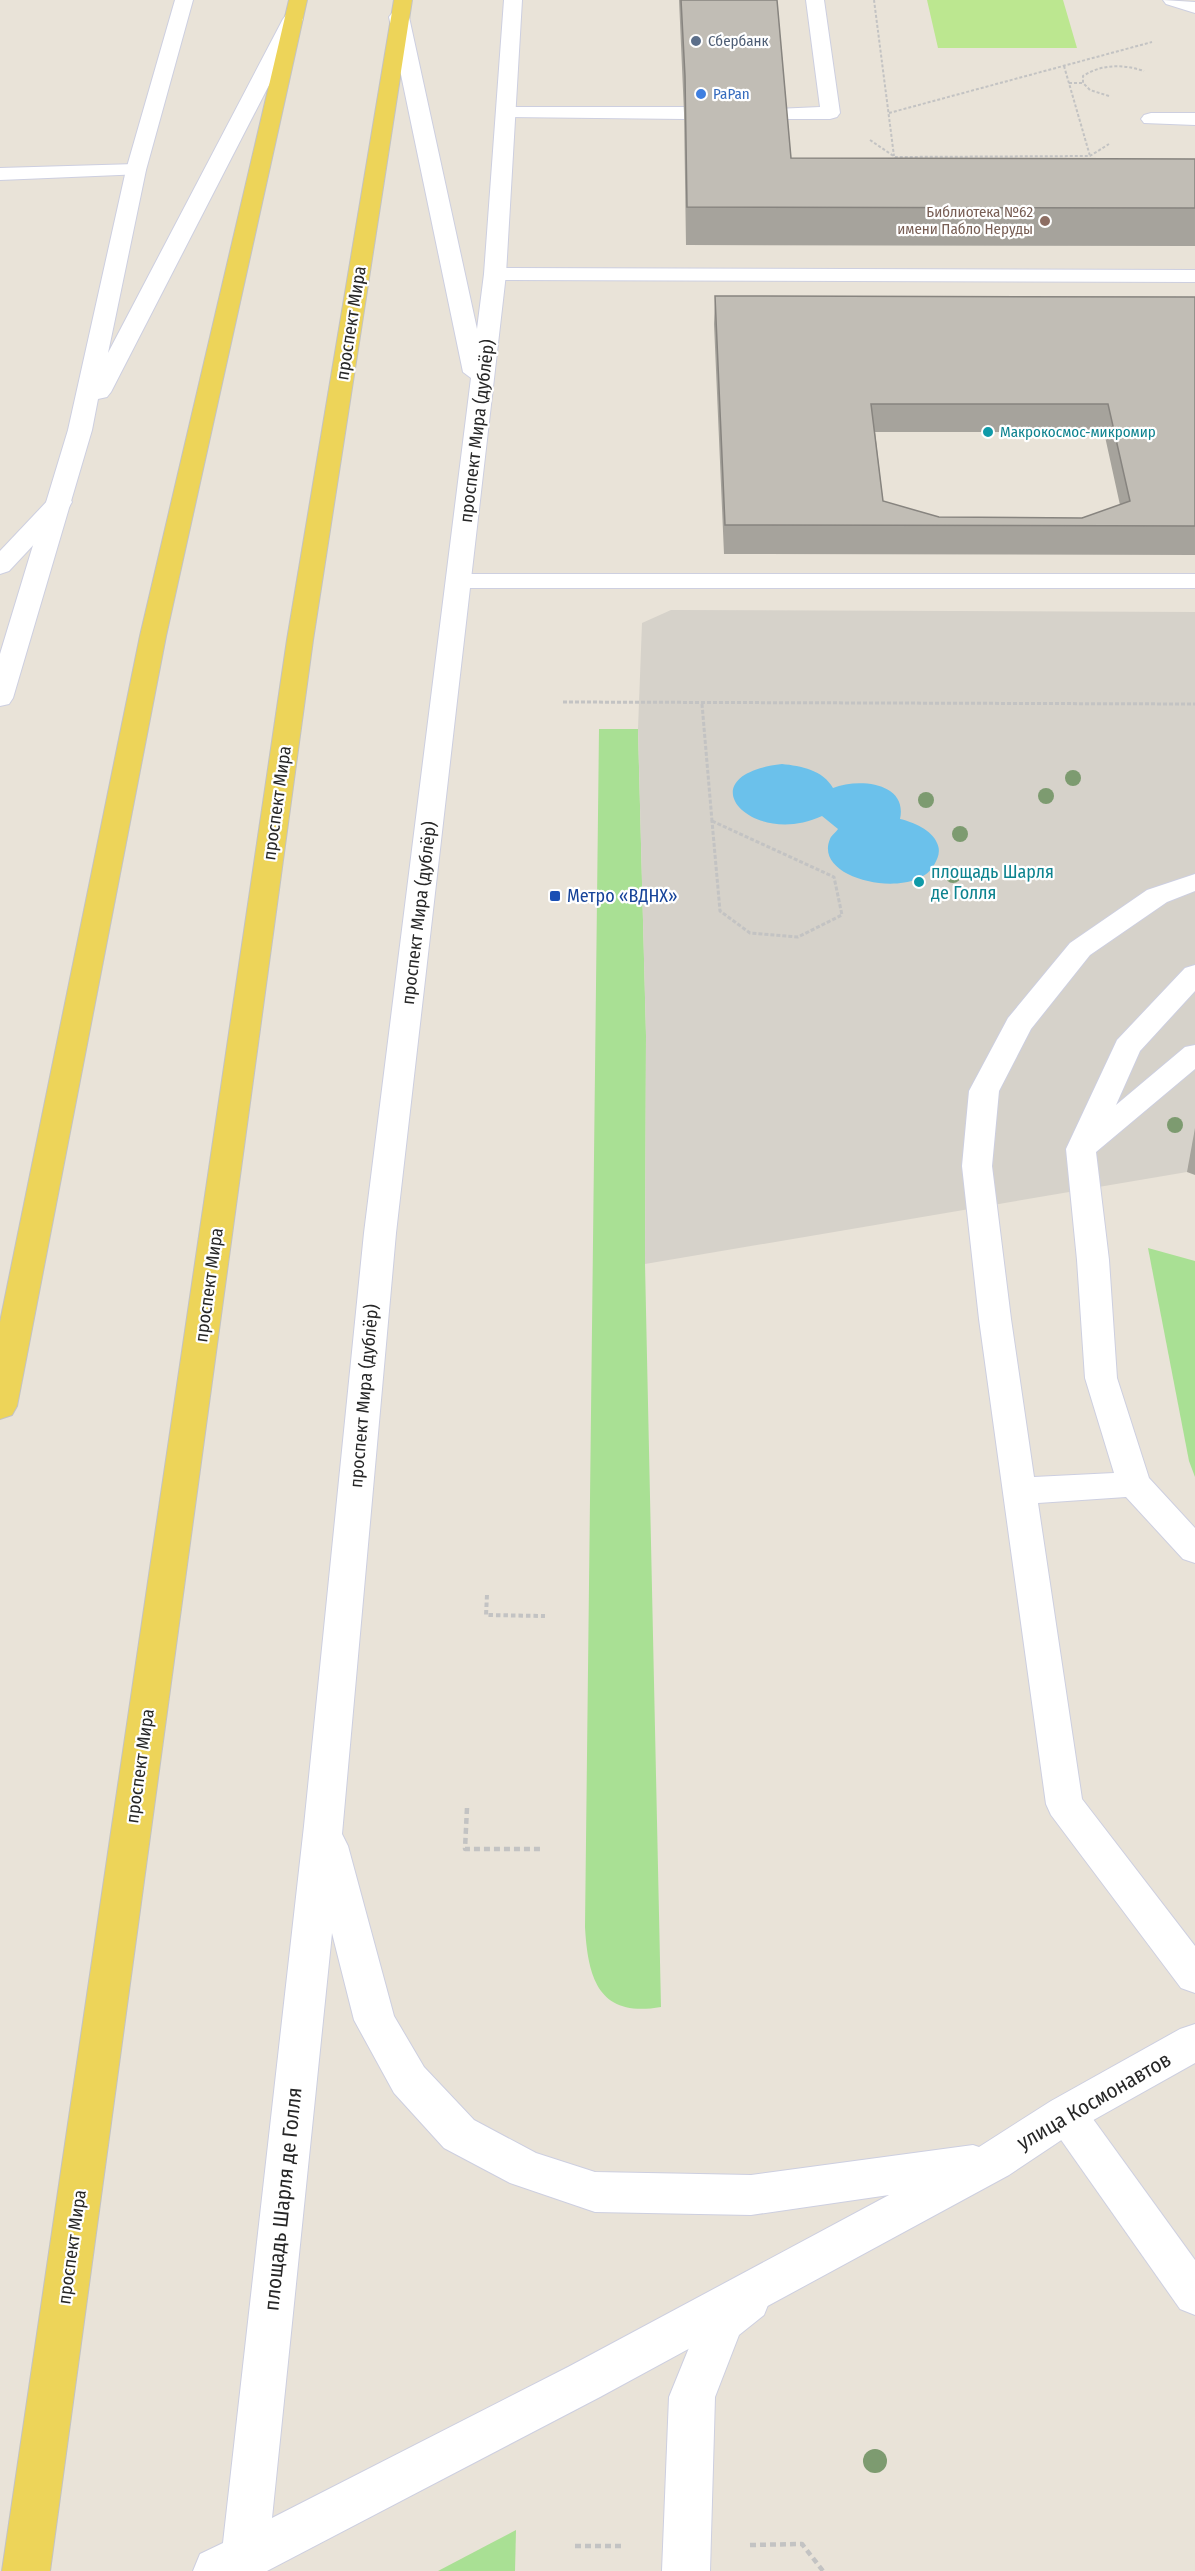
<svg xmlns="http://www.w3.org/2000/svg" width="1195" height="2571" font-family="'Fira Sans Condensed',sans-serif">
  <style>
    .green { fill: #a9e094 }
    .pitch { fill: #bce790 }
    .plaza { fill: #d6d2ca }
    .water { fill: #6bc1eb }
    .lines { fill: none; stroke-linecap: round; stroke-linejoin: round }
    .lane-casing { stroke: #cdcfe0; stroke-width: 2 }
    .street-casing { stroke: #cdcfe0; stroke-width: 2 }
    .secondary-casing { stroke: #cdcfe0; stroke-width: 2 }
    .primary-casing { stroke: #c3c3c3; stroke-width: 2 }
    .path-far3 { stroke: #c3c3c3; stroke-width: 2; stroke-dasharray: 3 2; stroke-linecap: butt }
    .path-far2 { stroke: #c3c3c3; stroke-width: 3; stroke-dasharray: 4 2; stroke-linecap: butt }
    .path-far1 { stroke: #c3c3c3; stroke-width: 4; stroke-dasharray: 4.5 3; stroke-linecap: butt }
    .path { stroke: #c3c3c3; stroke-width: 4.5; stroke-dasharray: 6 4; stroke-linecap: butt }
    .lane { fill: #fff; fill-rule: evenodd }
    .street { fill: #fff; fill-rule: evenodd }
    .secondary { fill: #fff; fill-rule: evenodd }
    .primary { fill: #edd459; fill-rule: evenodd }
    .tree { fill: #7d9b70 }
    .wall { fill: #a6a39c; fill-rule: evenodd }
    .building { fill: #c1bdb5; stroke: #87847f; stroke-width: 1.5; fill-rule: evenodd }
    .service-dot { fill: #5c6f8a; stroke: #fff; stroke-width: 2 }
    .shop-dot { fill: #3f7fe0; stroke: #fff; stroke-width: 2 }
    .education-dot { fill: #8d6e63; stroke: #fff; stroke-width: 2 }
    .culture-dot { fill: #0f9aa8; stroke: #fff; stroke-width: 2 }
    .transit-dot { fill: #1a4fb4; stroke: #fff; stroke-width: 2 }
    .labels { text-anchor: middle; dominant-baseline: central; stroke-width: 4.5; stroke-linejoin: round; paint-order: stroke }
    .far-service-label { font-size: 15px; fill: #4e5e75; stroke: #fff; text-anchor: start }
    .far-shop-label { font-size: 15px; fill: #366cbe; stroke: #fff; text-anchor: start }
    .far-education-label { font-size: 15px; fill: #785e54; stroke: #fff; text-anchor: end }
    .far-culture-label { font-size: 15px; fill: #0d838f; stroke: #fff; text-anchor: start }
    .street-label { font-size: 18px; fill: #272727; stroke: #fff }
    .culture-label { font-size: 18px; fill: #0d838f; stroke: #fff; text-anchor: start }
    .transit-label { font-size: 18px; fill: #164399; stroke: #fff; text-anchor: start }
    .near-street-label { font-size: 21px; fill: #272727; stroke: #fff }
  </style>
  <rect width="100%" height="100%" fill="#e9e3d8"/>
  <g class="green">
    <path d="M 599,729 L 638,729 L 646,1035 L 645,1264 L 661,2007 C 599,2018 588,1979 585,1927 Z"/>
    <polygon points="1148,1248 1195,1261 1195,1477 1189,1461"/>
    <polygon points="516,2530 515,2571 438,2571"/>
  </g>
  <polygon class="pitch" points="927,0 1063,0 1077,48 938,48"/>
  <polygon class="plaza" points="671,610 1195,612 1195,1163 1187,1172 645,1264 646,1035 638,729 642,623"/>
  <path class="water" d="M 782,764 C 801,766 823,770 833,788 C 858,778 908,782 900,819 C 913,822 932,830 937,843 C 941,851 938,858 934,865 C 915,901 812,881 830,839 C 831,836 836,832 838,829 L 822,816 C 751,849 684,775 782,764 Z"/>
  <g class="lines">
    <g class="lane-casing">
      <g id="lane">
        <polygon points="806,0 824,0 840,113 837,117 830,119 783,119 776,117 773,113 776,109 820,107"/>
        <polygon points="1163,0 1195,2 1195,13 1166,4"/>
        <polygon points="506,107 684,107 691,109 694,113 691,117 684,119 499,117 496,113 499,109"/>
        <polygon points="1151,113 1195,113 1195,125 1144,123 1141,119 1144,115"/>
        <polygon points="136,164 143,166 146,170 143,174 0,180 0,168"/>
        <polygon points="495,268 1195,270 1195,282 495,280 488,278 485,274 488,270"/>
        <polygon points="459,574 1195,574 1195,588 459,588 450,586 447,581 450,576"/>
        <polygon points="1195,874 1195,891 1167,902 1090,955 1031,1029 999,1091 992,1166 1011,1319 1034,1477 1114,1473 1085,1378 1077,1260 1066,1149 1117,1040 1185,968 1195,965 1195,991 1140,1051 1116,1105 1185,1047 1195,1045 1195,1069 1096,1152 1109,1260 1117,1378 1149,1478 1195,1528 1195,1563 1183,1559 1126,1497 1038,1503 1082,1799 1195,1946 1195,1993 1181,1988 1051,1815 1046,1804 979,1319 962,1166 969,1091 1008,1018 1070,943 1147,890"/>
        <polygon points="1066,2096 1080,2101 1195,2260 1195,2315 1180,2309 1052,2127 1046,2114 1052,2101"/>
      </g>
    </g>
    <g class="street-casing">
      <g id="street">
        <polygon points="60,495 69,497 72,502 69,507 9,571 0,574 0,551 51,497"/>
        <polygon points="748,2279 764,2285 770,2300 764,2315 739,2335 715,2397 710,2571 662,2571 669,2397 706,2306 732,2285"/>
      </g>
    </g>
    <g class="secondary-casing">
      <g id="secondary">
        <polygon points="175,0 193,0 146,170 108,353 283,19 286,15 300,15 303,19 111,392 107,397 98,399 92,430 13,698 9,704 0,706 0,654 68,430 126,170"/>
        <path d="M 504,0 L 522,0 L 506,274 L 396,1233 L 342,1834 L 348,1846 L 394,2016 L 424,2067 L 474,2120 L 536,2153 L 595,2172 L 751,2175 L 973,2145 L 979,2147 L 1051,2101 L 1180,2029 L 1195,2024 L 1195,2063 L 1081,2127 L 1009,2175 L 600,2397 L 267,2571 L 193,2571 L 200,2554 L 223,2543 L 304,1826 L 364,1233 L 471,378 L 463,372 L 389,17 L 392,13 L 406,13 L 409,17 L 477,329 L 484,274 ZM 332,1933 L 354,2020 L 394,2093 L 444,2148 L 510,2183 L 595,2212 L 751,2215 L 889,2195 L 568,2367 L 272,2518 Z"/>
      </g>
    </g>
    <g class="primary-casing">
      <g id="primary">
        <polygon points="289,0 307,0 166,636 17,1406 12,1415 0,1419 0,1322 140,636"/>
        <polygon points="394,0 412,0 313,640 50,2571 2,2571 287,640"/>
      </g>
    </g>
    <g class="path-far3">
      <polyline points="874,0 894,156"/>
      <polyline points="1064,66 1090,156"/>
      <polyline points="1069,83 1083,83"/>
      <path d="M 1109,96 L 1090,90 L 1083,83 L 1083,76 C 1102,64 1123,64 1144,71"/>
      <polyline points="889,113 1152,42"/>
      <polyline points="870,140 895,157 1090,156 1109,144"/>
    </g>
    <g class="path-far2">
      <polyline points="563,702 1195,704"/>
      <polyline points="702,704 712,821"/>
      <polygon points="712,821 834,877 842,915 798,937 750,933 720,911"/>
    </g>
    <polyline class="path-far1" points="487,1595 486,1615 545,1616"/>
    <g class="path">
      <polyline points="467,1808 465,1849 540,1849"/>
      <polyline points="750,2545 802,2544 823,2571"/>
      <polyline points="575,2546 623,2546"/>
    </g>
    <use href="#lane" class="lane"/>
    <use href="#street" class="street"/>
    <use href="#secondary" class="secondary"/>
    <use href="#primary" class="primary"/>
  </g>
  <g class="tree">
    <circle cx="1073" cy="778" r="8"/>
    <circle cx="1046" cy="796" r="8"/>
    <circle cx="926" cy="800" r="8"/>
    <circle cx="960" cy="834" r="8"/>
    <circle cx="953" cy="875" r="8"/>
    <circle cx="1175" cy="1125" r="8"/>
    <circle cx="875" cy="2461" r="12"/>
  </g>
  <g class="wall">
    <polygon points="679,0 777,0 791,158 1195,159 1195,246 686,245 684,113"/>
    <path d="M 715,296 L 1195,297 L 1195,555 L 724,554 L 714,324 ZM 875,432 L 1104,432 L 1120,505 L 1082,518 L 939,517 L 883,501 Z"/>
    <polygon points="1195,1128 1195,1175 1187,1172"/>
  </g>
  <g class="building">
    <polygon points="681,0 777,0 791,158 1195,159 1195,208 687,207 685,76"/>
    <path d="M 715,296 L 1195,297 L 1195,526 L 725,525 ZM 871,404 L 1108,404 L 1130,501 L 1082,518 L 939,517 L 883,501 Z"/>
  </g>
  <circle class="service-dot" cx="696" cy="41" r="6"/>
  <circle class="shop-dot" cx="701" cy="94" r="6"/>
  <circle class="education-dot" cx="1045" cy="221" r="6"/>
  <g class="culture-dot">
    <circle cx="988" cy="432" r="6"/>
    <circle cx="919" cy="882" r="6"/>
  </g>
  <rect class="transit-dot" x="549" y="890" width="12" height="12" rx="3"/>
  <g class="labels">
    <g class="far-service-label">
      <text x="708" y="41">Сбербанк</text>
    </g>
    <g class="far-shop-label">
      <text x="713" y="94">PaPan</text>
    </g>
    <g class="far-education-label">
      <text x="1033" y="212">Библиотека №62<tspan x="1033" dy="17">имени Пабло Неруды</tspan></text>
    </g>
    <g class="far-culture-label">
      <text x="1000" y="432">Макрокосмос-микромир</text>
    </g>
    <g class="street-label">
      <text transform="translate(351 323) rotate(-81)">проспект Мира</text>
      <text transform="translate(477 431) rotate(-83)">проспект Мира (дублёр)</text>
      <text transform="translate(277 803) rotate(-82)">проспект Мира</text>
      <text transform="translate(419 913) rotate(-83)">проспект Мира (дублёр)</text>
      <text transform="translate(209 1285) rotate(-82)">проспект Мира</text>
      <text transform="translate(364 1396) rotate(-85)">проспект Мира (дублёр)</text>
      <text transform="translate(140 1766) rotate(-82)">проспект Мира</text>
      <text transform="translate(72 2247) rotate(-82)">проспект Мира</text>
    </g>
    <g class="culture-label">
      <text x="931" y="872">площадь Шарля<tspan x="931" dy="21">де Голля</tspan></text>
    </g>
    <g class="transit-label">
      <text x="567" y="896">Метро «ВДНХ»</text>
    </g>
    <g class="near-street-label">
      <text transform="translate(1094 2101) rotate(-30)">улица Космонавтов</text>
      <text transform="translate(283 2199) rotate(-84)">площадь Шарля де Голля</text>
    </g>
  </g>
</svg>
